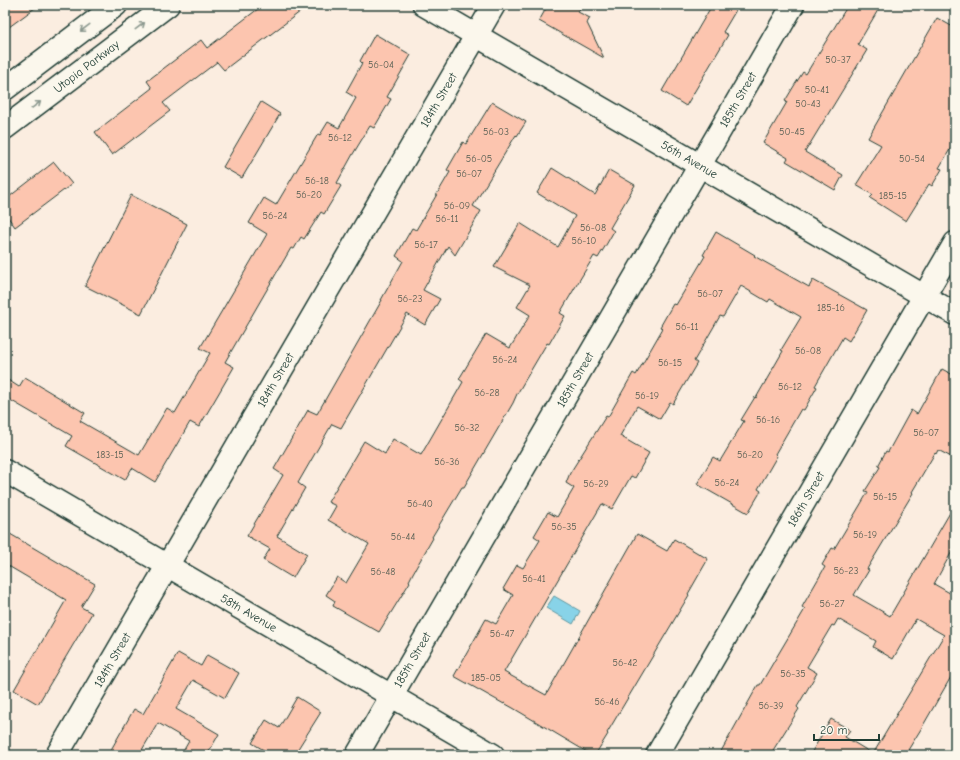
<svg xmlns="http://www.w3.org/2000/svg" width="960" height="760" font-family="'Comic Neue',sans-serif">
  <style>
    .water { fill: #88d3e8; stroke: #5e97a0 }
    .building { fill: #fcc5af; stroke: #1f3d34 }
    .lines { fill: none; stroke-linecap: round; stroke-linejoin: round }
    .minor-casing { stroke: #1f3d34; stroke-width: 25 }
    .secondary-casing { stroke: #1f3d34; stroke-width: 25 }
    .minor { stroke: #fbf7ec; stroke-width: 22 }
    .secondary { stroke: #fbf7ec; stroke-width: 22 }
    .oneway { stroke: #8d9a90 }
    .labels { text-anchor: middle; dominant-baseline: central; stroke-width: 4; stroke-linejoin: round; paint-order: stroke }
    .number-label { font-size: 10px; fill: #565f53 }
    .street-label { font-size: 12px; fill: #1f3d34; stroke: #fbf7ec }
  </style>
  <rect width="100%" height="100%" fill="#fbede0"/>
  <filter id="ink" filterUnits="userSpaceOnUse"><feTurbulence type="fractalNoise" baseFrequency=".025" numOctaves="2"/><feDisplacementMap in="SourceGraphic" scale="8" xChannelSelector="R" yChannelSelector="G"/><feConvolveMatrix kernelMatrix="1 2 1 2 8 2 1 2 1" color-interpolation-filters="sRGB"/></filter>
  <g filter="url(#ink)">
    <polygon class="water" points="554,596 580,611 573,624 546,608"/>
    <g class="building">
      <polygon points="5,5 39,5 5,30"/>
      <polygon points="263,5 309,5 224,70 217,62 163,103 170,111 112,155 95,132 152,88 147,81 201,40 207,48"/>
      <polygon points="548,5 582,5 578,12 590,18 587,23 604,58 539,21"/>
      <polygon points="712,5 739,5 723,32 728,35 686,106 662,91"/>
      <polygon points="848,5 881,5 858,44 867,50 805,152 843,175 835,190 786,161 788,158 763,143 787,102 785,101 794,86 803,72 806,74"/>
      <polygon points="937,18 955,28 955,141 939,168 942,169 932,186 929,184 906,221 870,198 873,195 856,185 881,145 868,138"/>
      <polygon points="375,34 411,55 387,97 391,99 374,128 370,126 353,154 337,183 341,186 324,214 321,212 304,239 301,237 294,249 291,248 225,362 234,367 199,427 190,422 155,482 132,468 125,480 66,446 72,436 5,397 5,378 19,387 25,377 85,413 80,421 139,455 167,408 175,413 210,353 200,348 267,234 249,223 264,198 276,205 318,134 320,135 328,122 339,128 356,98 346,92 362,63 360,61"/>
      <polygon points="261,102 280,114 242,178 223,167"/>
      <polygon points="492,102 526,122 517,136 516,135 473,206 481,211 455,255 448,246 423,290 440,299 425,325 407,314 341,428 332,424 298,483 305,488 277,536 307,554 293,578 263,560 270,549 247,536 283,475 274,469 308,410 317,414 382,300 381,300 403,261 396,256 412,228 416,230 450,172 447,170 463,142 466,144"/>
      <polygon points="54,162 72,184 15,227 5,213 5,200"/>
      <polygon points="552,168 595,195 609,170 635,185 610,228 614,231 606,245 598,258 594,256 576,286 560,313 565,316 549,344 547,343 517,394 513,403 464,487 462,487 432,537 433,538 413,573 409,581 410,582 379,632 333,606 335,601 326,595 337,577 346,583 369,544 328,520 336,506 328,502 364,441 385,454 393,439 421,455 463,382 459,379 486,334 510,348 530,315 517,307 530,285 494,267 520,223 558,247 575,216 537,193"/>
      <polygon points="131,195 187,224 141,314 85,286"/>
      <polygon points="716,232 755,255 754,256 809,287 813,280 867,310 849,341 843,337 815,386 817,387 804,410 801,409 775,454 777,456 758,489 761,491 748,513 697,484 713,457 720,461 744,421 741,420 755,397 756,398 783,351 781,350 801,317 770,299 768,302 741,286 723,317 720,316 694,361 697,363 673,404 670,402 660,419 637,406 620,436 649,453 635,478 631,476 612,509 602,504 504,672 546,695 637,534 667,551 674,539 708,559 688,594 689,595 607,733 608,734 595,755 592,755 513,708 504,703 504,704 454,676 486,619 496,624 513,595 503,589 517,565 523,568 540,540 534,536 548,512 557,517 574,488 566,483 570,473 606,416 608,417 633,373 636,375 663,328 660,327 673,304 676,305 705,256 703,255"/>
      <polygon points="942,369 955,376 955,459 938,450 936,454 935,453 912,492 913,493 867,569 869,570 854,595 890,616 955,504 955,546 934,584 955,596 955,670 921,729 905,755 810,755 831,719 850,730 845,737 873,754 944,635 916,619 893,659 873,647 876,641 838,619 834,626 832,625 807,667 817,673 797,707 799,709 770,755 719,755 758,685 760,685 805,609 802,607 825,567 822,565 832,548 834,549 868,492 865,491 880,467 878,466 886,451 888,452 911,410 917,414"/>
      <polygon points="5,531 95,584 81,607 92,613 38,704 14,690 66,600 5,564"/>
      <polygon points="178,653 201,666 207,655 239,673 225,698 193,680 176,709 219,734 207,755 181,755 189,741 158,723 139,755 108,755 134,709 143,714"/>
      <polygon points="297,697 321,712 294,755 272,755 252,743 266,720 279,728"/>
    </g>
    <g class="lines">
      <g class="minor-casing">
        <g id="minor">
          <path id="s1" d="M 424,5 L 955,314"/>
          <path id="s2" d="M 5,471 L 493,755"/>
          <path id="s3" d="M 57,755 L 494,5"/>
          <path id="s4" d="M 357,755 L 793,5"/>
          <path id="s5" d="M 657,755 L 955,243"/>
        </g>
      </g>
      <g class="secondary-casing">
        <g id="secondary">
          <polyline points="5,89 116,5"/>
          <path id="s6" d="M 5,128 L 168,5"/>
        </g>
      </g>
      <use href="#minor" class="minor"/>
      <use href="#secondary" class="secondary"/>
    </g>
    <defs><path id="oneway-shaft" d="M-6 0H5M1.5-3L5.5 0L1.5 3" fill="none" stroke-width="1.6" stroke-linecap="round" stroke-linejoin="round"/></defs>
    <g class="oneway">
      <use href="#oneway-shaft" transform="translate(140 26) rotate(-37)"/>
      <use href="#oneway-shaft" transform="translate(85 28) rotate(143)"/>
      <use href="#oneway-shaft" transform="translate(36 105) rotate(-37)"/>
    </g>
  </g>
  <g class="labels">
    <g class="number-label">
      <text x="838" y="60">50-37</text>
      <text x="381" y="65">56-04</text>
      <text x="817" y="90">50-41</text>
      <text x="808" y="104">50-43</text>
      <text x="496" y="132">56-03</text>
      <text x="792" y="132">50-45</text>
      <text x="340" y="138">56-12</text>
      <text x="479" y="159">56-05</text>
      <text x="912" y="159">50-54</text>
      <text x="469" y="174">56-07</text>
      <text x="317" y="181">56-18</text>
      <text x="309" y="195">56-20</text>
      <text x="893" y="196">185-15</text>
      <text x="457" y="206">56-09</text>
      <text x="275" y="216">56-24</text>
      <text x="447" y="219">56-11</text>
      <text x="593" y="228">56-08</text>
      <text x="584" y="241">56-10</text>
      <text x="426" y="245">56-17</text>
      <text x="710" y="294">56-07</text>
      <text x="410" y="299">56-23</text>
      <text x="831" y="308">185-16</text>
      <text x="687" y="327">56-11</text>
      <text x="808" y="351">56-08</text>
      <text x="505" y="360">56-24</text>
      <text x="670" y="363">56-15</text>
      <text x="790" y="387">56-12</text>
      <text x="487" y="393">56-28</text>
      <text x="647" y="396">56-19</text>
      <text x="768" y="420">56-16</text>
      <text x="467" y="428">56-32</text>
      <text x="926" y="433">56-07</text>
      <text x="110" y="455">183-15</text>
      <text x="750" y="455">56-20</text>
      <text x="447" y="462">56-36</text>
      <text x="727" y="483">56-24</text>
      <text x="596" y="484">56-29</text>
      <text x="885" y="497">56-15</text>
      <text x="420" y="504">56-40</text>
      <text x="564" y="527">56-35</text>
      <text x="865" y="535">56-19</text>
      <text x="403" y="537">56-44</text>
      <text x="846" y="571">56-23</text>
      <text x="383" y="572">56-48</text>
      <text x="534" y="579">56-41</text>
      <text x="832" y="604">56-27</text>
      <text x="502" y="634">56-47</text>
      <text x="625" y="663">56-42</text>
      <text x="793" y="674">56-35</text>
      <text x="486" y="678">185-05</text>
      <text x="607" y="702">56-46</text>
      <text x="771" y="706">56-39</text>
    </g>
    <g class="street-label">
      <text stroke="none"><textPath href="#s6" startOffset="102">Utopia Parkway</textPath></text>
      <text stroke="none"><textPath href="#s3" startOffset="758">184th Street</textPath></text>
      <text stroke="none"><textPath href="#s4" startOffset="758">185th Street</textPath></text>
      <text stroke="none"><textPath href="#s1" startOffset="307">56th Avenue</textPath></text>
      <text stroke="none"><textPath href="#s3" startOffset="434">184th Street</textPath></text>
      <text stroke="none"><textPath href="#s4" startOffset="434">185th Street</textPath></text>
      <text stroke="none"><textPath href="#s5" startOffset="296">186th Street</textPath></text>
      <text stroke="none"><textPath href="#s2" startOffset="282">58th Avenue</textPath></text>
      <text stroke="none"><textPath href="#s3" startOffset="110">184th Street</textPath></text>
      <text stroke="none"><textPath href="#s4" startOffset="110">185th Street</textPath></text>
    </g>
  </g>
  <rect width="960" height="760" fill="none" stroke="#fbf7ec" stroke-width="20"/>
  <rect x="10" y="10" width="940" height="740" fill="none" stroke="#1f3d34" stroke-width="1.5" filter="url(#ink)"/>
  <path d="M814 734v6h65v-6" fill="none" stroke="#1f3d34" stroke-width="2"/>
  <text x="820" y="734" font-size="12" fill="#1f3d34" stroke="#fbf7ec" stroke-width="3" paint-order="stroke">20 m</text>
</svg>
